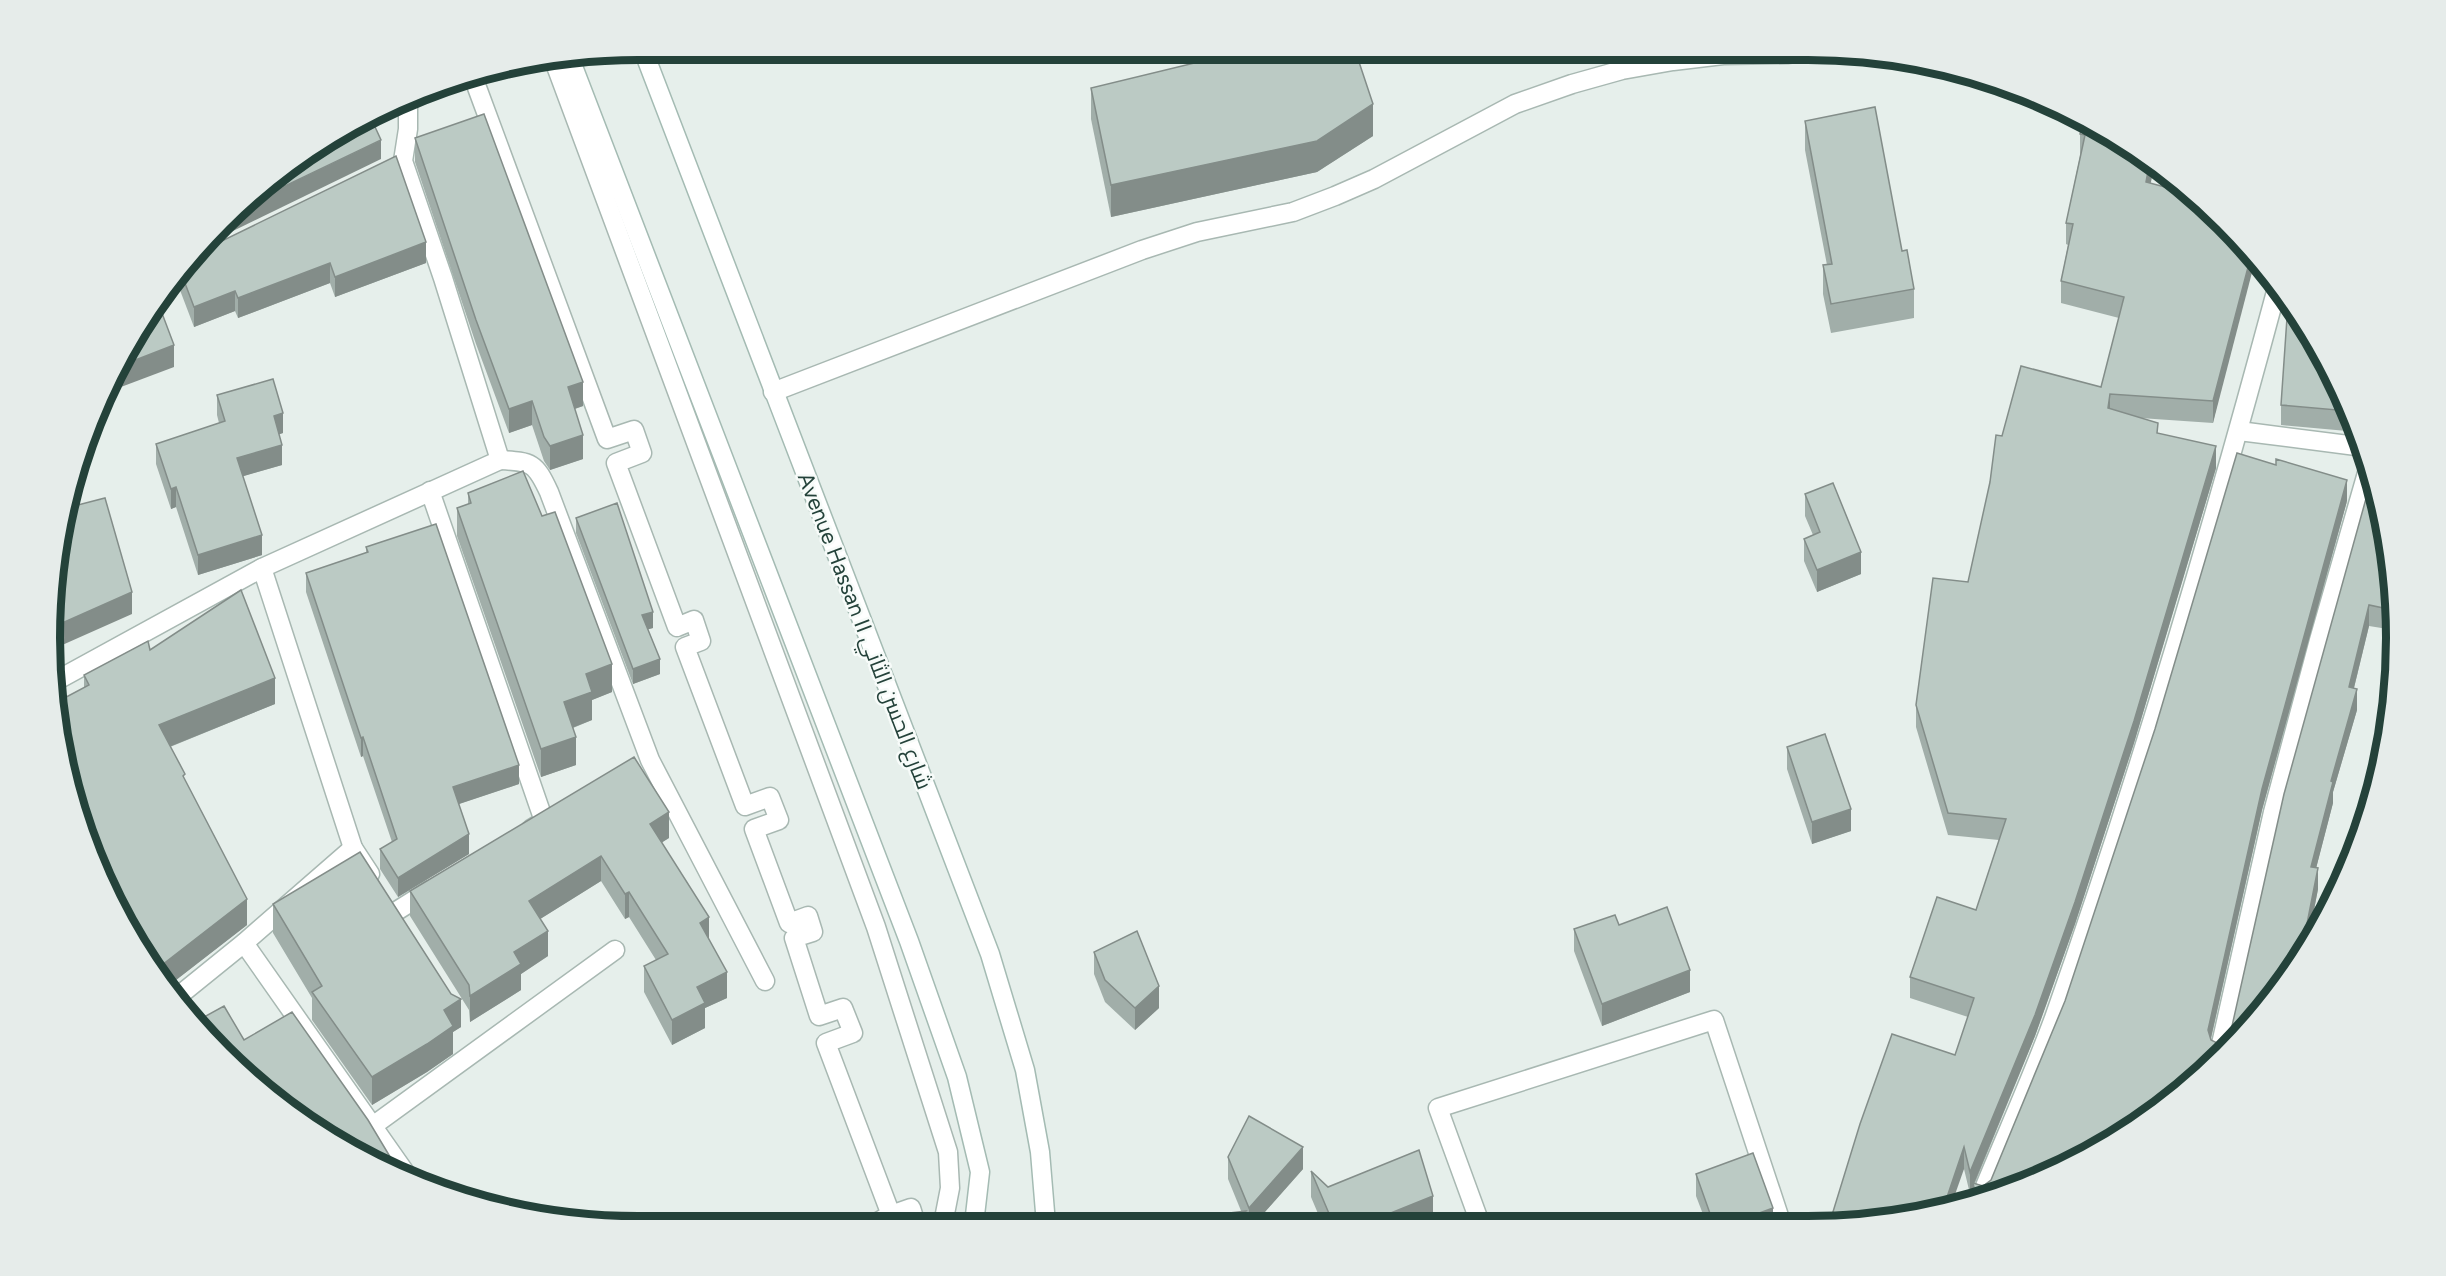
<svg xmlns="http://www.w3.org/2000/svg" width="2446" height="1276" font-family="Figtree,Cairo,sans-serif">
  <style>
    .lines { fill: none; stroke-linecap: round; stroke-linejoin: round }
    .pedestrian-casing { stroke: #a8b8b2; stroke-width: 21 }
    .minor-casing { stroke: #a8b8b2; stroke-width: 21 }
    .secondary-casing { stroke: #a4bbb3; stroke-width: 21 }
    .pedestrian { stroke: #fff; stroke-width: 18 }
    .minor { stroke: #fff; stroke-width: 18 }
    .secondary { stroke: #fff; stroke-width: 18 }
    .wall { fill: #a1aea9 }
    .shaded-wall { fill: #838d89 }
    .building { fill: #bbcac4; stroke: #838d89; stroke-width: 1.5 }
    .labels { text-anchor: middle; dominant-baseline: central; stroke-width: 5; stroke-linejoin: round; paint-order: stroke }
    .street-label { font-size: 22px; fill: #24423a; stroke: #f7fbf9 }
    .rim { fill: none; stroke: #24423a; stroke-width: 8 }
  </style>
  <rect width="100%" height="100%" fill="#e6efeb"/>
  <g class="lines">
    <g class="pedestrian-casing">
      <g id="pedestrian">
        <polyline points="553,58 876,927 948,1152 950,1188 943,1224"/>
        <polyline points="472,74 607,439 634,430 642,453 616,463 677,627 694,620 701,641 685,647 745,806 770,797 779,820 754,829 789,923 808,916 813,932 794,938 819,1016 843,1008 853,1033 826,1043 891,1215 911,1208 916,1224"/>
        <polyline points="874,1224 888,1216 891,1224"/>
      </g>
    </g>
    <g class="minor-casing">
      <g id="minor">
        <polyline points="773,392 1142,250 1197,232 1293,212 1335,196 1374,179 1515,104 1572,84 1622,70 1673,61 1723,55 1787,54 1811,51"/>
        <polyline points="2239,431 2364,447"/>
        <path d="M 500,460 C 532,462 535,462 549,492 L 650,760 L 765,981"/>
        <polyline points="430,491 544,821 531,829"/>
        <polyline points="262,568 353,848 370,874"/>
        <polyline points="52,683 262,568 500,460 443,278 403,161 408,129 408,99"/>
        <polyline points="395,912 430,890"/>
        <polyline points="244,943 409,1178"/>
        <polyline points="176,998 244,943 353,848"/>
        <polyline points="2219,1053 2273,812 2319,640 2369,466"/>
        <polyline points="374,1125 615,950"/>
        <path d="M 1981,1196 C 2005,1137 2032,1078 2054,1018 C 2139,778 2211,534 2277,288"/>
        <polyline points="1480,1223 1438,1108 1714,1020 1781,1222"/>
      </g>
    </g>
    <g class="secondary-casing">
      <g id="secondary">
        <polyline points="643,50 990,954 1025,1070 1040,1152 1046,1224"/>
        <polyline points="569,56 909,941 957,1077 980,1172 974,1224"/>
      </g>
    </g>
    <use href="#pedestrian" class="pedestrian"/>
    <use href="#minor" class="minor"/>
    <use href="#secondary" class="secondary"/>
  </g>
  <g class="wall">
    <polygon points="1091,88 1373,136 1317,172 1111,217 1091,119"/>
    <polygon points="2084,120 2150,184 2251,250 2213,423 2140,418 2158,433 2216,468 2134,743 2075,924 2035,1036 1975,1183 1983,1186 1991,1180 2347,501 2262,810 2211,1039 2211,1040 2217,1043 2227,1040 2230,1035 2372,477 2392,562 2394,630 2369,626 2354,688 2357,710 2333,792 2333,803 2316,868 2318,889 2308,941 2250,1026 2033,1182 1973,1198 1973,1188 1970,1194 1964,1169 1885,1221 1832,1222 1832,1215 1955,1055 1968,1017 1910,998 1910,977 1976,910 1999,840 1948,835 1916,727 1916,705 1968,582 2002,436 2101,387 2119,318 2061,303 2061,281 2068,245 2066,244 2066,223 2080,156 2080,134"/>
    <polygon points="1805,121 1902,251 1914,289 1914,318 1831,333 1823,294 1823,265 1827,265 1805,150"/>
    <polygon points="415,138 583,406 575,409 583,459 550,470 544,461 532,425 509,433 476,344 415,162"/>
    <polygon points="191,256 426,263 335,297 330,283 238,318 235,311 194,327 175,277"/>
    <polygon points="2318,344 2358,432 2281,425 2281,405"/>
    <polygon points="217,395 283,433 279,434 282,465 243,476 262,555 198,575 176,507 171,509 156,464 156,444 219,423 217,415"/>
    <polygon points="468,493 612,692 592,700 592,720 573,728 576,765 541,777 457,536 457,508 468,504"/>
    <polygon points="1805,494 1861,574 1817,592 1804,561 1804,539 1813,535 1805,516"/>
    <polygon points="576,518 653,628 648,629 660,674 633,684 576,533"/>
    <polygon points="366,547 519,784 459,804 469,854 398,897 380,869 380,849 392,842 363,756 361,757 306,592 306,573 366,553"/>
    <polygon points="150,650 275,704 170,747 247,925 167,987 148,965 94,864 69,790 84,687 84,675"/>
    <polygon points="1787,747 1851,831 1812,844 1787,769"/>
    <polygon points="669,838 662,842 709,940 727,998 705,1008 705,1028 672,1045 644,992 644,966 656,960 629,917 625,919 601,881 540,919 548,956 521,974 521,990 470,1022 469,1010 410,916 410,891"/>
    <polygon points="273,904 461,1027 453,1032 453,1054 427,1072 372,1105 312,1020 312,998 273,933"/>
    <polygon points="1619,925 1690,992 1602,1026 1574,951 1574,929"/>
    <polygon points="1094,952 1159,1008 1135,1030 1105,1002 1094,974"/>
    <polygon points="1228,1157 1303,1169 1255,1223 1246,1223 1228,1179"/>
    <polygon points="1311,1171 1328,1187 1433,1222 1430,1223 1322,1223 1311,1197"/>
    <polygon points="1696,1174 1773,1222 1706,1222 1696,1196"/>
  </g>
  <g class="shaded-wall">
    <polygon points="1373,104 1373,136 1317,172 1111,217 1111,185"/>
    <polygon points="381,140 381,159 198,248 241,207"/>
    <polygon points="2150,161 2155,164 2146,204 2146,182"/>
    <polygon points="426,242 426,263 335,297 335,277"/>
    <polygon points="2252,252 2256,257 2213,423 2213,401"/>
    <polygon points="330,263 330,283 238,318 238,298"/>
    <polygon points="235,291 235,311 194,327 194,307"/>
    <polygon points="174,345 174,367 105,393 120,366"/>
    <polygon points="583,382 583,406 568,411 568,387"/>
    <polygon points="2110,394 2110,416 2108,408"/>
    <polygon points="532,401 532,425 509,433 509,409"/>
    <polygon points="283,413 283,433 274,436 274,416"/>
    <polygon points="583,435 583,459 550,470 550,446"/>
    <polygon points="282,445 282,465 237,478 237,458"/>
    <polygon points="2216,446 2216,468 2134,743 2075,924 2035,1036 1973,1186 1973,1183 1973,1188 1970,1194 1970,1172"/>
    <polygon points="2347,480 2347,501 2262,810 2208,1051 2208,1030 2262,789"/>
    <polygon points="176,487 176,507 171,509 171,489"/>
    <polygon points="262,535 262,555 198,575 198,555"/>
    <polygon points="1861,552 1861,574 1817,592 1817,570"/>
    <polygon points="132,592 132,614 51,650 51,628"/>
    <polygon points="2369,605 2369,626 2349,708 2349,687"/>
    <polygon points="653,612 653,628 642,631 642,615"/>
    <polygon points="660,659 660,674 633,684 633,669"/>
    <polygon points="612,664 612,692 592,700 592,720 564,731 564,702 586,674"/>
    <polygon points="275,678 275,704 159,751 159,725"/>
    <polygon points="2357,689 2357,710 2333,792 2333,803 2311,888 2311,867 2331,781"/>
    <polygon points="363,737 363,756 361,757 361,738"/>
    <polygon points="576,737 576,765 541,777 541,749"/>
    <polygon points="519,765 519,784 453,806 453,787"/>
    <polygon points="1851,809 1851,831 1812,844 1812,822"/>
    <polygon points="669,812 669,838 650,850 650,824"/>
    <polygon points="469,834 469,854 398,897 398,878"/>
    <polygon points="601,856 601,881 529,926 529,901"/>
    <polygon points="2318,868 2318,889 2308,941 2302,949"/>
    <polygon points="629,892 629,917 625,919 625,894"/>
    <polygon points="247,899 247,925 167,987 158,976 158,968"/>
    <polygon points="709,917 709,942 700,923"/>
    <polygon points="548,931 548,956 521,974 521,990 470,1022 470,996 514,952"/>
    <polygon points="1690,970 1690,992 1602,1026 1602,1004"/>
    <polygon points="727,972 727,998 705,1008 705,1028 672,1045 672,1020 697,987"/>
    <polygon points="1159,986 1159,1008 1135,1030 1135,1008"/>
    <polygon points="461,999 461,1027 453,1032 453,1054 427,1072 372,1105 372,1077 444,1010"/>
    <polygon points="1303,1147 1303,1169 1255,1223 1249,1223 1249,1208"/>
    <polygon points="1964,1147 1964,1169 1952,1203 1944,1206"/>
    <polygon points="1433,1196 1433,1222 1430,1223 1366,1223"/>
    <polygon points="1773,1208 1773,1222 1735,1222"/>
    <polygon points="1246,1211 1246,1223 1236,1223"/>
  </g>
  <g class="building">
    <polygon points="1248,50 1355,50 1373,104 1317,141 1111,185 1091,88"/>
    <polygon points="1875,107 1902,251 1907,250 1914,289 1831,304 1823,265 1832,264 1805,121"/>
    <polygon points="484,114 583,382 568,387 583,435 550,446 544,437 532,401 509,409 476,320 415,138"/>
    <polygon points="370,116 381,140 241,207 279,171 344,128"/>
    <polygon points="2084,120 2150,161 2146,182 2191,194 2252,252 2213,401 2110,394 2108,408 2158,423 2157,433 2216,446 2134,721 2075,902 2035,1015 1970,1172 1964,1147 1944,1206 1885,1221 1853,1222 1832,1215 1860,1124 1892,1034 1955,1055 1974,998 1910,977 1937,897 1976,910 2006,819 1948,813 1916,705 1933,578 1968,582 1990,482 1996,435 2002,436 2021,366 2101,387 2124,297 2061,281 2073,224 2066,223 2085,135 2080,134"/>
    <polygon points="396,156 426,242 335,277 330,263 238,298 235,291 194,307 180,270 191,256"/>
    <polygon points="157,300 174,345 120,366 148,311"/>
    <polygon points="2288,303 2318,344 2348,411 2281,405"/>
    <polygon points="273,379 283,413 274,416 282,445 237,458 262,535 198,555 176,487 171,489 156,444 225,421 217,395"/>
    <polygon points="2237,453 2276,465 2276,459 2347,480 2262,789 2208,1030 2211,1040 2217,1043 2227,1040 2230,1035 2284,794 2372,477 2392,562 2393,610 2369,605 2349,687 2357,689 2331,781 2333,782 2311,867 2318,868 2302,949 2250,1026 2135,1127 2033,1182 1976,1197 1973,1183 1983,1186 1991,1180 2065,1001 2155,729"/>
    <polygon points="523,471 542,516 555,512 612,664 586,674 592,692 564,702 576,737 541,749 457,508 471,503 468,493"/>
    <polygon points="1833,483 1861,552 1817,570 1804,539 1820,532 1805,494"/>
    <polygon points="105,498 132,592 51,628 51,599 66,508"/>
    <polygon points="617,503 653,612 642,615 660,659 633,669 576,518"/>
    <polygon points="436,524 519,765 453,787 469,834 398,878 380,849 397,839 363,737 361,738 306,573 368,552 366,547"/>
    <polygon points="241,590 275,678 159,725 185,774 183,776 247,899 158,968 80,821 69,790 55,703 89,685 84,675 148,641 150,650"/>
    <polygon points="1825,734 1851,809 1812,822 1787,747"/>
    <polygon points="634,757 669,812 650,824 709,917 700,923 727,972 697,987 705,1003 672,1020 644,966 668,954 629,892 625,894 601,856 529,901 548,931 514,952 521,964 470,996 469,985 410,891"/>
    <polygon points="360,852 451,994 461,999 444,1010 453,1026 427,1044 372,1077 312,992 322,986 273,904"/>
    <polygon points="1667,907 1690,970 1602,1004 1574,929 1615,915 1619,925"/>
    <polygon points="1137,931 1159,986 1135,1008 1105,980 1094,952"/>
    <polygon points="224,1006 244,1040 292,1012 368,1120 398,1170 394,1172 377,1166 280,1105 222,1054 195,1022"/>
    <polygon points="1249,1116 1303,1147 1249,1208 1228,1157"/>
    <polygon points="1419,1150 1433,1196 1366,1223 1333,1223 1311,1171 1328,1187"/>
    <polygon points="1753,1153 1773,1208 1735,1222 1713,1222 1696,1174"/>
    <polygon points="1246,1211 1236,1223 1138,1224"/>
  </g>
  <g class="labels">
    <g class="street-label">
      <text transform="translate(865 631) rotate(69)">Avenue Hassan II شارع الحسن الثاني</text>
    </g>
  </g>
  <path d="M0 0H2446V1276H0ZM638 60H1808A578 578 0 0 1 2386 638V638A578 578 0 0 1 1808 1216H638A578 578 0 0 1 60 638V638A578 578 0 0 1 638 60Z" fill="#e6ecea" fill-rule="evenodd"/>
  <path class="rim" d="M638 60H1808A578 578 0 0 1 2386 638V638A578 578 0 0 1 1808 1216H638A578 578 0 0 1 60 638V638A578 578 0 0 1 638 60Z"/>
</svg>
